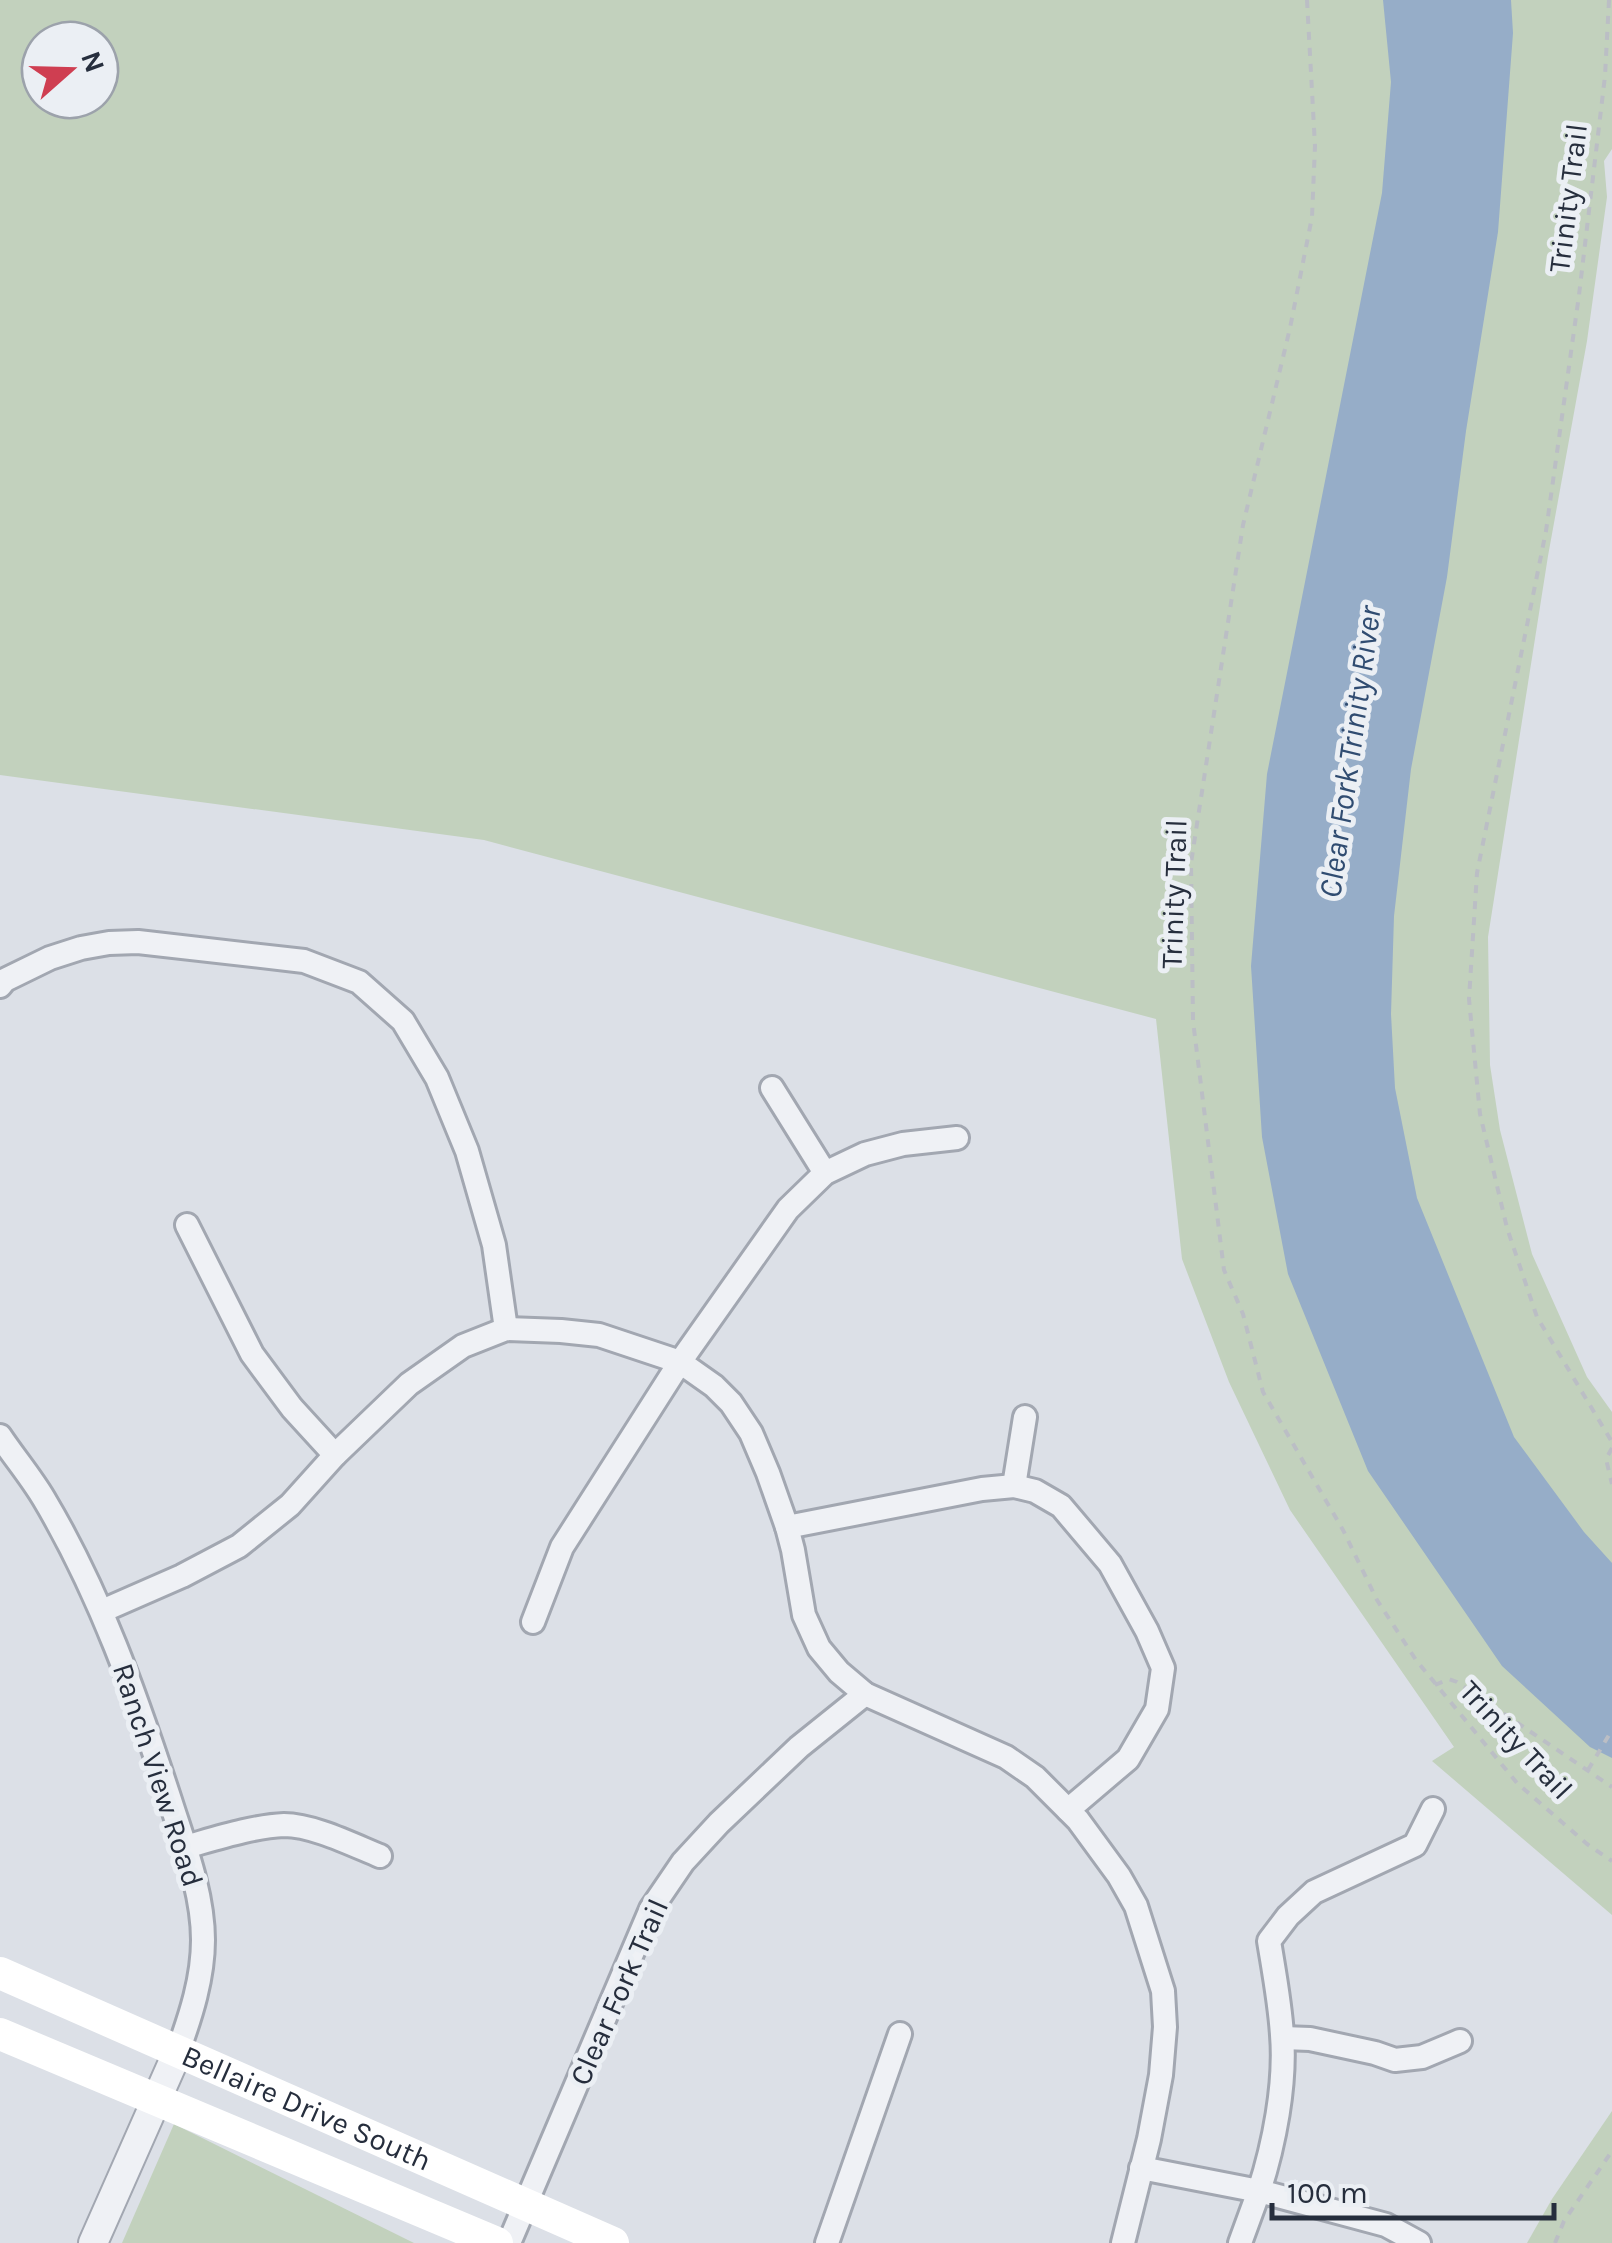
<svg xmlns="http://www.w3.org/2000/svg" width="1612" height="2243" font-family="Karla,sans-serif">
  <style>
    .green { fill: #c2d1bd; fill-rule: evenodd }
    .water { fill: #96adc8 }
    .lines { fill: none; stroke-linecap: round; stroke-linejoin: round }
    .minor-casing { stroke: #a2a7b1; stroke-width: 28 }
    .tertiary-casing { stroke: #a2a7b1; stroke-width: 32 }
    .path { stroke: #bbbec5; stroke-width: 4; stroke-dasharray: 8 8; stroke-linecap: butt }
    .minor { stroke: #eff1f5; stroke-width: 22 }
    .tertiary { stroke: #eff1f5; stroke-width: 28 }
    .secondary { stroke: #fff; stroke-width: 32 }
    .labels { text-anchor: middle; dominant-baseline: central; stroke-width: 10; stroke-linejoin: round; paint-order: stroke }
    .street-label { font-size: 30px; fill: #262e3d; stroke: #ebeff4 }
    .water-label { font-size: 32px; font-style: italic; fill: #304c71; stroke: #ebeff4 }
  </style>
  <rect width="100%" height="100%" fill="#dce0e7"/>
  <g class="green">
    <path d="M 0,0 L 1612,0 L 1612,149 L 1604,161 L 1607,197 L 1587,341 L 1548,556 L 1488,937 L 1490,1065 L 1500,1130 L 1532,1254 L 1587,1377 L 1612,1412 L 1612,1915 L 1432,1761 L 1454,1747 L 1290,1510 L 1229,1382 L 1182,1259 L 1156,1019 L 484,840 L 0,775 ZM 40,40 L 100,40 L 100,100 L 40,100 Z"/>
    <polygon points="1612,2111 1612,2243 1527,2243 1552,2199"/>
    <polygon points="174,2124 414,2243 122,2243"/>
  </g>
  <polygon class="water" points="1383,0 1511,0 1513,33 1498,232 1466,431 1447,577 1411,769 1394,916 1391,1014 1395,1088 1417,1198 1514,1437 1584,1532 1612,1563 1612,1758 1590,1747 1502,1666 1368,1471 1288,1274 1262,1137 1251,966 1267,774 1382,193 1391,82"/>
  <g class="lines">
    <g class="minor-casing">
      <g id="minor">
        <polyline points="0,986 5,980 50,958 81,948 109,943 138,942 304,961 359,982 403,1021 437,1078 467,1151 494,1245 506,1329"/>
        <polyline points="772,1088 825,1173"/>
        <polyline points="187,1225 252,1354 292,1408 335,1455"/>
        <path d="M 0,1436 C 14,1457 31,1477 44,1499 C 100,1593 136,1696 170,1800 C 184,1844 203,1893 203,1940 C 203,1978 191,2015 178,2051"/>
        <polyline points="1014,1486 1025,1417"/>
        <polyline points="787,1527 982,1489 1014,1486 1035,1491 1061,1506 1110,1564 1147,1631 1163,1668 1157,1709 1128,1759 1068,1810"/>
        <polyline points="102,1611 182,1576 239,1546 290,1505 335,1455 409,1384 463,1346 506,1329 561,1331 599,1335 680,1362 714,1386 731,1403 751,1433 768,1473 787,1527 793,1550 804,1615 819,1648 839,1672 865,1694 1006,1757 1035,1777 1078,1820 1119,1876 1136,1906 1163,1991 1165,2027 1161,2075 1149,2139 1123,2243"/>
        <polyline points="533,1622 562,1547 680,1362 788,1209 825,1173 865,1154 903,1144 957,1138"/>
        <path d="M 185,1847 C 214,1839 254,1826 284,1825 C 313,1825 353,1845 380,1856"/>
        <polyline points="1283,2038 1310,2039 1375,2053 1395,2060 1422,2057 1460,2041"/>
        <path d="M 1141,2168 L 1259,2191 C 1274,2145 1286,2084 1282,2035 C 1280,2003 1274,1972 1269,1941 L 1288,1916 L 1314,1892 L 1415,1845 L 1433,1809"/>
        <polyline points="509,2243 651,1909 683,1862 719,1823 799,1747 865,1694"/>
        <polyline points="827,2243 900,2034"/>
        <polyline points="1240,2243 1259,2191 1386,2225 1419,2243"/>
      </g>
    </g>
    <g class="tertiary-casing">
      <polyline id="tertiary" points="93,2243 178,2051"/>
    </g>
    <g class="path">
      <polyline points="1307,0 1315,146 1312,217 1290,328 1243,525 1191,863 1193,1021 1224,1270 1243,1314 1263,1392 1343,1530 1377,1600 1416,1660 1517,1783 1587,1844 1612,1861"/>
      <polyline points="1609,0 1605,76 1579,295 1546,531 1477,873 1469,999 1480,1114 1507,1228 1537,1317 1612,1442"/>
      <polyline points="1612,1448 1606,1459 1612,1484"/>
      <polyline points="1435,1685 1449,1679 1457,1682 1612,1787"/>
      <polyline points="1588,1770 1612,1730"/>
      <polyline points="1555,2243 1564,2221 1612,2151"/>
    </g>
    <use href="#minor" class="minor"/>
    <use href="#tertiary" class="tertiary"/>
    <g class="secondary">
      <path id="s1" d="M 0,1973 L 613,2243"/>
      <polyline points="0,2034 497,2243"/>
    </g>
  </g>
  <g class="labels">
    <g class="street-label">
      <text transform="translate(1568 198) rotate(-83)">Trinity Trail</text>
      <text transform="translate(1174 894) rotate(-88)">Trinity Trail</text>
      <text transform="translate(1516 1740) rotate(47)">Trinity Trail</text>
      <text transform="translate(158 1775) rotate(72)">Ranch View Road</text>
      <text transform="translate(619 1992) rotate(-66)">Clear Fork Trail</text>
      <text stroke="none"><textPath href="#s1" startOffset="335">Bellaire Drive South</textPath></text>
    </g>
    <g class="water-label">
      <text transform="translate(1350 752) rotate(-82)">Clear Fork Trinity River</text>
    </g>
  </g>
  <g transform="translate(70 70) rotate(70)"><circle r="48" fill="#ebeff4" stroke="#9ca2ab" stroke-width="2.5"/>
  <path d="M0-8L18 38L0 25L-18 38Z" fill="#cf3e51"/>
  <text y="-15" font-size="28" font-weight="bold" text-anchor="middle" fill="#262e3d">N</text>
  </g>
  <path d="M1272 2203v15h282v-15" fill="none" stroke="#262e3d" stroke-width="5"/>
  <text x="1287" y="2203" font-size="30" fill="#262e3d" stroke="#ebeff4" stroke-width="8" paint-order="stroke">100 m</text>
</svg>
